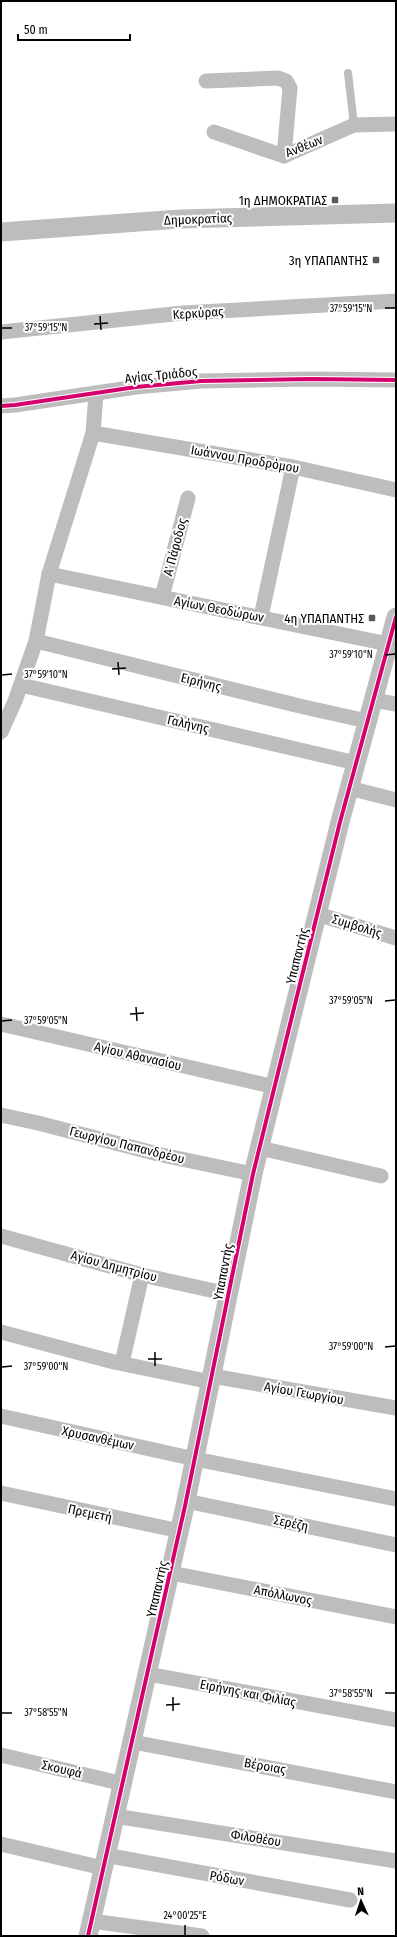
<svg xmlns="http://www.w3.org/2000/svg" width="397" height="1937" font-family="'Fira Sans Condensed',sans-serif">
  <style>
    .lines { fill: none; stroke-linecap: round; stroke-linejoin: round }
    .service { stroke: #bdbdbd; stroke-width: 8 }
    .minor { stroke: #bdbdbd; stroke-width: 15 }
    .tertiary { stroke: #bdbdbd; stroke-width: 19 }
    .cycleway-casing { stroke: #fff; stroke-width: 6 }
    .cycleway { stroke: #d6006c; stroke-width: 4 }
    .ticks { fill: none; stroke: #000; stroke-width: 1.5 }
    .poi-dot { fill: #595959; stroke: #fff; stroke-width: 1.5 }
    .labels { text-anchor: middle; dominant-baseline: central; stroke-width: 4; stroke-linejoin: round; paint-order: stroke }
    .street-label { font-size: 13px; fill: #000; stroke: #fff }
    .poi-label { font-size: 13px; fill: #000; stroke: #fff; text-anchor: end }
    .ticks-label { font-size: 10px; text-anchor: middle; fill: #000; stroke: #fff; stroke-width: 4; stroke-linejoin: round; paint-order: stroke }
  </style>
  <rect width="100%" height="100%" fill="#fff"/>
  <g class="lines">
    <polyline class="service" points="348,73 354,125"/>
    <g class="minor">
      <polyline points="206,81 278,78 286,81 290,88 284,156"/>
      <polyline points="214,132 284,156 354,125 396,124"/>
      <polyline points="1,332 183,313 396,301"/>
      <polyline points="1,406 15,405 136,387 201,381 311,379 396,380"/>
      <polyline points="93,433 293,467 396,490"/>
      <polyline points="49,574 388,644"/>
      <polyline points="162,597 188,498"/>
      <polyline points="261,617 293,467"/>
      <polyline points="36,641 304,707 367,721"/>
      <polyline points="21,685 356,763"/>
      <polyline points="373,700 396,704"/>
      <polyline points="1,732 15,701 36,641 49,574 93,433 96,394"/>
      <polyline points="349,788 396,800"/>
      <polyline points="317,914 396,938"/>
      <polyline points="1,1024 275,1087"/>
      <polyline points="1,1115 38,1123 162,1155 253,1174"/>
      <polyline points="260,1148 381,1176"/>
      <polyline points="1,1236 142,1275 228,1294"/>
      <polyline points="1,1332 114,1362 211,1382"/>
      <polyline points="122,1363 142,1275"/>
      <polyline points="212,1376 396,1408"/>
      <polyline points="1,1416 195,1459 396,1499"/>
      <polyline points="1,1493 180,1531"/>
      <polyline points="186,1501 396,1545"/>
      <polyline points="171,1573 396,1617"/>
      <polyline points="148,1674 396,1720"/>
      <polyline points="133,1742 396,1792"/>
      <polyline points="1,1755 124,1784"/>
      <polyline points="115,1816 396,1861"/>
      <polyline points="1,1844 103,1868"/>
      <polyline points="105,1855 350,1900"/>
      <polyline points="91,1921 202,1936"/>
    </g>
    <g class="tertiary">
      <polyline points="1,232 180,219 396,213"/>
      <polyline points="88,1936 185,1506 253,1174 340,822 396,617"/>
    </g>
    <g class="cycleway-casing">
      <g id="cycleway">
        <polyline points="1,406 15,405 136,387 201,381 311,379 396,380"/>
        <polyline points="88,1936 185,1506 253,1174 340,822 396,617"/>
      </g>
    </g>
    <use href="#cycleway" class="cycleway"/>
  </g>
  <path class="ticks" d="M 385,308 L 395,308M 100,316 L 101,330M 94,324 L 108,323M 2,328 L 12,328M 385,655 L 395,654M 118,662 L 119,675M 112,669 L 126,668M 2,675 L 12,674M 385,1001 L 395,1000M 136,1007 L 137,1021M 130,1014 L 144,1013M 2,1021 L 12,1020M 385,1347 L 395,1346M 155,1352 L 155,1366M 148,1359 L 162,1359M 2,1367 L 12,1366M 385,1693 L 395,1693M 173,1697 L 173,1711M 166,1705 L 180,1704M 2,1713 L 12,1713M 185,1925 L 185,1935"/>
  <g class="poi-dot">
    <rect x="331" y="196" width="8" height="8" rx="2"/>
    <rect x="372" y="256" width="8" height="8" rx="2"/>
    <rect x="368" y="614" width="8" height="8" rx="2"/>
  </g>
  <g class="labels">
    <g class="street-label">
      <text transform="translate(304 146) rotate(-22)">Ανθέων</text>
      <text transform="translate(198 219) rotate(-2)">Δημοκρατίας</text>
      <text transform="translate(198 313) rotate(-4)">Κερκύρας</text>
      <text transform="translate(161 375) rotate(-6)">Αγίας Τριάδος</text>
      <text transform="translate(245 459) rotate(10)">Ιωάννου Προδρόμου</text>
      <text transform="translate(175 547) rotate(-75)">Α΄ Πάροδος</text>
      <text transform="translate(219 609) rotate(11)">Αγίων Θεοδώρων</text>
      <text transform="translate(201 682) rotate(14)">Ειρήνης</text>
      <text transform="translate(188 724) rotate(13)">Γαλήνης</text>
      <text transform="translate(357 926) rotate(17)">Συμβολής</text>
      <text transform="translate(297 956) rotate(-76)">Υπαπαντής</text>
      <text transform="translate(138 1056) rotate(13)">Αγίου Αθανασίου</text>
      <text transform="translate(127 1145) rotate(14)">Γεωργίου Παπανδρέου</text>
      <text transform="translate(114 1266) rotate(15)">Αγίου Δημητρίου</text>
      <text transform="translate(223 1272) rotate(-79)">Υπαπαντής</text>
      <text transform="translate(304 1393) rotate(10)">Αγίου Γεωργίου</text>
      <text transform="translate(98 1438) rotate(12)">Χρυσανθέμων</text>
      <text transform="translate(90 1513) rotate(12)">Πρεμετή</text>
      <text transform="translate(291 1523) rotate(12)">Σερέζη</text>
      <text transform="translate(157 1589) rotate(-77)">Υπαπαντής</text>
      <text transform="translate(283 1595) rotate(11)">Απόλλωνος</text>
      <text transform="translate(248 1693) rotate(11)">Ειρήνης και Φιλίας</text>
      <text transform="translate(265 1766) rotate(10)">Βέροιας</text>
      <text transform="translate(62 1769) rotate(13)">Σκουφά</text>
      <text transform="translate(256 1838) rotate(9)">Φιλοθέου</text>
      <text transform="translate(227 1878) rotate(10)">Ρόδων</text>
    </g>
    <g class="poi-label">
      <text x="327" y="200">1η ΔΗΜΟΚΡΑΤΙΑΣ</text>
      <text x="368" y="260">3η ΥΠΑΠΑΝΤΗΣ</text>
      <text x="364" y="618">4η ΥΠΑΠΑΝΤΗΣ</text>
    </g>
  </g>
  <g class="ticks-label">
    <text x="351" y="312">37°59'15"N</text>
    <text x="46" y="331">37°59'15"N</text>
    <text x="351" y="658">37°59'10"N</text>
    <text x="46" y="678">37°59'10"N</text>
    <text x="351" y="1004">37°59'05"N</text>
    <text x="46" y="1024">37°59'05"N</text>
    <text x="351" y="1350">37°59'00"N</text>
    <text x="46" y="1370">37°59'00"N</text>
    <text x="351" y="1697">37°58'55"N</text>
    <text x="46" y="1716">37°58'55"N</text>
    <text x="185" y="1919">24°00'25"E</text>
  </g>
  <rect width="397" height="1937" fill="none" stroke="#000000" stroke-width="4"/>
  <g transform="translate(361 1901) rotate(357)" stroke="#ffffff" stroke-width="3" paint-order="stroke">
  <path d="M0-3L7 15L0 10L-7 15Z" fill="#000000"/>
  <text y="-6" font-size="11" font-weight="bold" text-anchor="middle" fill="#000000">N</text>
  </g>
  <path d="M18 34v6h112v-6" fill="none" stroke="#000000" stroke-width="2"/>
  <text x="24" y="34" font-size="12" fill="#000000" stroke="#ffffff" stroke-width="3" paint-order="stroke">50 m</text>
</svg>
